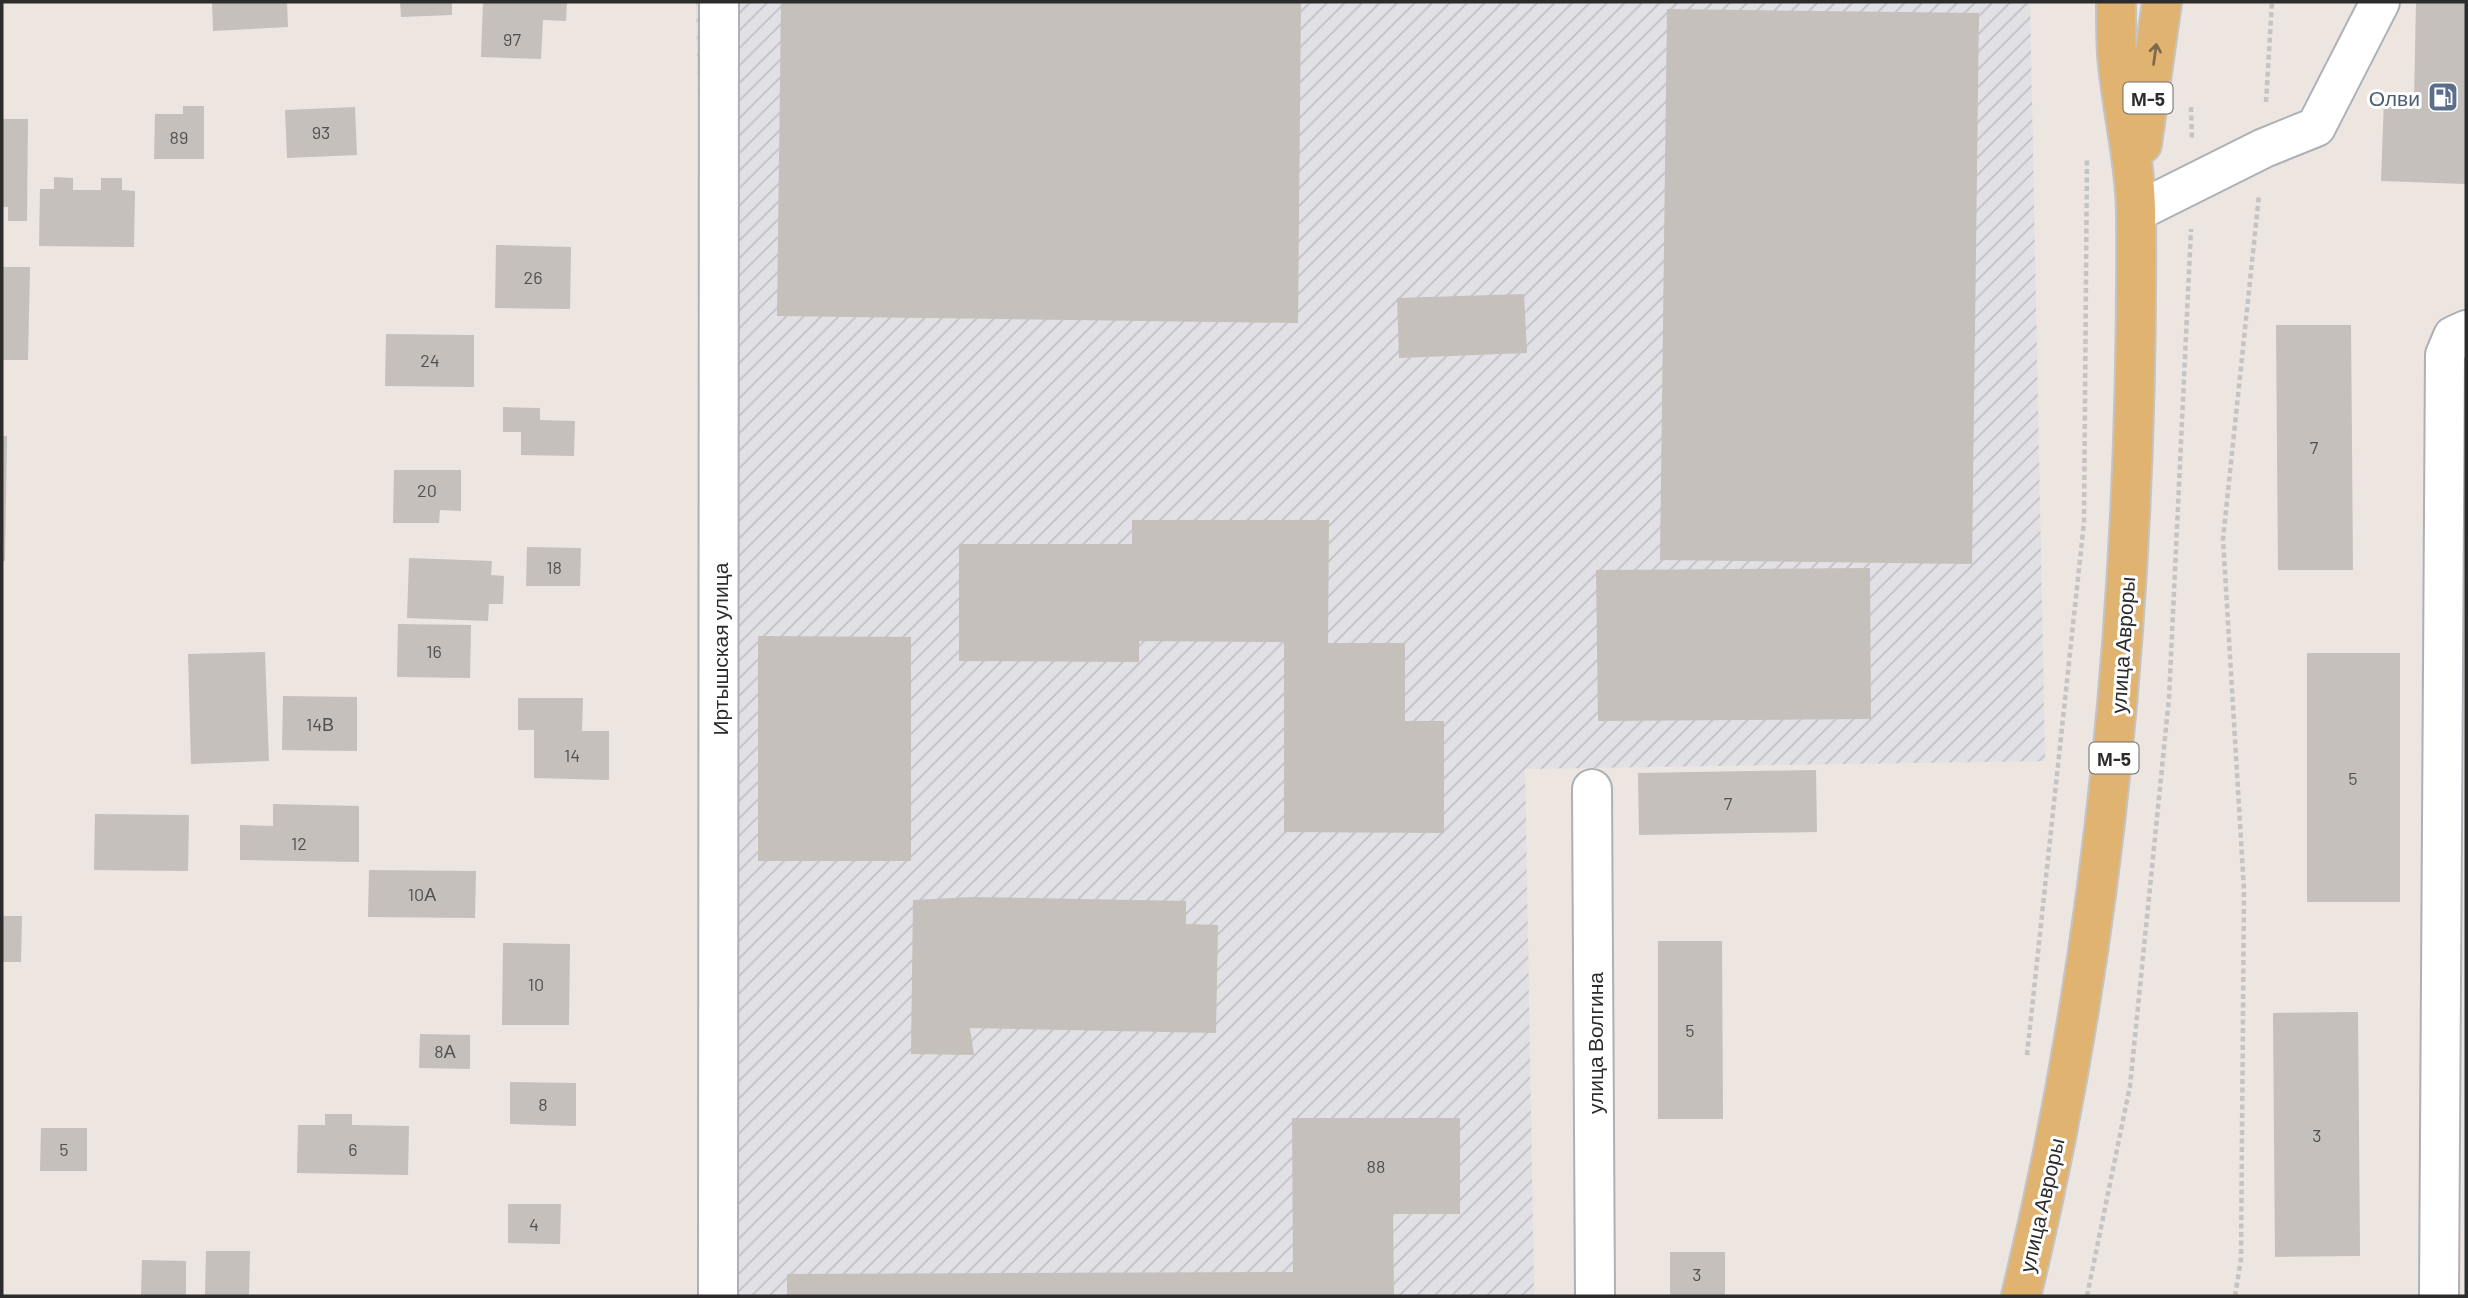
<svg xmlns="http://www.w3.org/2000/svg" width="2468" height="1298" font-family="Barlow,sans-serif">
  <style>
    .industrial { fill: url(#industrial-furrows) }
    .building { fill: #c5c0bb }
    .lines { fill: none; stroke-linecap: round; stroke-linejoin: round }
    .minor-casing { stroke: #adb0b6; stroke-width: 42 }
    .major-casing { stroke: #c4c4c4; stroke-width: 42 }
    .path { stroke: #c4c4c4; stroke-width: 4.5; stroke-dasharray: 5 3.5; stroke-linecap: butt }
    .minor { stroke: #fff; stroke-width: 38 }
    .major { stroke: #e0b371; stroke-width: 38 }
    .oneway { stroke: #7d694b }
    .labels { text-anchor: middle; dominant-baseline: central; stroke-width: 6; stroke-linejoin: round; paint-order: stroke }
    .number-label { font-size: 18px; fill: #525150 }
    .shield { fill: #fff; stroke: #6b6b6b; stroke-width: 2 }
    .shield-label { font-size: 19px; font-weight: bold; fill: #2c2c2c }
    .service-label { font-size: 21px; fill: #4e5e75; stroke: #fff; text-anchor: end }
    .street-label { font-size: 21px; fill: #2c2c2c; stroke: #fff }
  </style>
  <defs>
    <pattern id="industrial-furrows" width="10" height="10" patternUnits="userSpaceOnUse" patternTransform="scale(1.75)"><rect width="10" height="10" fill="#e0e0e5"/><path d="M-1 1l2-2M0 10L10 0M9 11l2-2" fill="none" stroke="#c0c0c5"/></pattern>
  </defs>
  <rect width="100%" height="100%" fill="#ece5e0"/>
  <polygon class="industrial" points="696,2 2030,2 2045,761 1525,769 1534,1296 721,1296"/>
  <g class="building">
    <polygon points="212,2 287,2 288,27 213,31"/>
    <polygon points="400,2 452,2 452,15 401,17"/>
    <polygon points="483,2 567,2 566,21 543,20 541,59 481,57"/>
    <polygon points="781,2 1301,2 1298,323 777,316"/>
    <polygon points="2416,2 2466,2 2466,184 2381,181 2384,99 2414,100"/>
    <polygon points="1667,9 1979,13 1972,564 1660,560"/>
    <polygon points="183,106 204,106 204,159 154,159 155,114 183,114"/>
    <polygon points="355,107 357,155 287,158 285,110"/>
    <polygon points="2,119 28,119 27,221 8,221 8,207 2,207"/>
    <polygon points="54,177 73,178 73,190 101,190 101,178 122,178 122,190 135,191 134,247 39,246 40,189 54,189"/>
    <polygon points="496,245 571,247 570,309 495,308"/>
    <polygon points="2,267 30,267 28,360 2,360"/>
    <polygon points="1524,294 1527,353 1399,358 1397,298"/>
    <polygon points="2276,325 2351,325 2353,570 2278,570"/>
    <polygon points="386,334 474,335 474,387 385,386"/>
    <polygon points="503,407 540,408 540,420 575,421 574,456 521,455 521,432 503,432"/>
    <polygon points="2,436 7,436 5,561 2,561"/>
    <polygon points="394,470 461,470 461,511 440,510 439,523 393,523"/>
    <polygon points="1132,520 1329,520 1328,643 1405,643 1405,721 1444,721 1444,833 1284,832 1284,642 1139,641 1139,662 959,661 959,544 1132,544"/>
    <polygon points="527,547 581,548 580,586 526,586"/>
    <polygon points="409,558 492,561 491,575 504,576 503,604 489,604 488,621 407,618"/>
    <polygon points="1870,568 1871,719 1598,721 1596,570"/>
    <polygon points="398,624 471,625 470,678 397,677"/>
    <polygon points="758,636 911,637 911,861 758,861"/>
    <polygon points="265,652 269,761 191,764 188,654"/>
    <rect x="2307" y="653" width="93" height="249"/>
    <polygon points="283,696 357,697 357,751 282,750"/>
    <polygon points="518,698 583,698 582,731 609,731 609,780 534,778 534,730 518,730"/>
    <polygon points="1816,770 1817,832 1639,835 1638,773"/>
    <polygon points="273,804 359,806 359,862 240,860 240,825 273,826"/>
    <polygon points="95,814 189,815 188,871 94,870"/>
    <polygon points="369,870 476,871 475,918 368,917"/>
    <polygon points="972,897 1186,901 1186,924 1218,925 1216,1033 970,1028 974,1055 911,1054 913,900"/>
    <polygon points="2,916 22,916 21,962 2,962"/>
    <polygon points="1658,941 1722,941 1723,1119 1658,1119"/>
    <polygon points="503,943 570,944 569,1025 502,1025"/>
    <polygon points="2358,1012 2360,1256 2275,1257 2273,1013"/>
    <polygon points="420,1034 470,1035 470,1069 419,1068"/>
    <polygon points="510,1082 576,1083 576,1126 510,1124"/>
    <polygon points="325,1114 352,1114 352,1125 409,1126 408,1175 297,1173 298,1125 325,1125"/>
    <polygon points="1292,1118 1460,1118 1460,1214 1393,1214 1394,1296 787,1296 787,1274 1293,1272"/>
    <polygon points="41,1128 87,1128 87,1171 40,1171"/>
    <polygon points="508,1204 561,1204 560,1244 508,1243"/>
    <polygon points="206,1251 250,1251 249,1296 205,1296"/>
    <rect x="1670" y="1252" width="55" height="44"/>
    <polygon points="142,1260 186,1261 186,1296 141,1296"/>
  </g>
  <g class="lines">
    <g class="minor-casing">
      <g id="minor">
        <polyline points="2136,212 2264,148 2316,127 2380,2"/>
        <polyline points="1592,789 1595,1296"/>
        <polyline points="718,1296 719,2"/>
        <polyline points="2439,1296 2445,355 2453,336 2466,330"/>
      </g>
    </g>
    <g class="major-casing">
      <g id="major">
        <polyline points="2142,144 2162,2"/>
        <path d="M 2021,1296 C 2108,941 2139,575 2136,210 C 2135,158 2121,106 2117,54 C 2116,37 2116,19 2116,2"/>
      </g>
    </g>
    <g class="path">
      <polyline points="2266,102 2272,2"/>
      <polyline points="2191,107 2192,140"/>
      <polyline points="2027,1055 2084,522 2087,157"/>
      <polyline points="2087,1296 2130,1086 2169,698 2191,229"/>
      <polyline points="2235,1296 2241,1259 2244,890 2223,539 2259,195"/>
    </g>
    <use href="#minor" class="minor"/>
    <use href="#major" class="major"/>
  </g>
  <defs><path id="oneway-shaft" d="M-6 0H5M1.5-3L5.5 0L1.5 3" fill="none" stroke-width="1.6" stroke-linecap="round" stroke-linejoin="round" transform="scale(1.75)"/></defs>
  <use class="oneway" href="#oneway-shaft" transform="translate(2155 54) rotate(-82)"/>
  <defs>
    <g id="fuel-square" transform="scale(1.575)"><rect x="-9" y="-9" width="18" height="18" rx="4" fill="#5c6f8a" stroke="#fff"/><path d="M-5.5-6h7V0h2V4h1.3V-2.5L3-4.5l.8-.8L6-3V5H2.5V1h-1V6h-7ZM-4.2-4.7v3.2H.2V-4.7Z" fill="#fff"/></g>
  </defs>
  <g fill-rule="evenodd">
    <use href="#fuel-square" x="2443" y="97"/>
  </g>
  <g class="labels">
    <g class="number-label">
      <text x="512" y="39">97</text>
      <text x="321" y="132">93</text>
      <text x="179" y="137">89</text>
      <text x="533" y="277">26</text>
      <text x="430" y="360">24</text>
      <text x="2314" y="447">7</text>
      <text x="427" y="490">20</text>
      <text x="554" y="567">18</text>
      <text x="434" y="651">16</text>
      <text x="320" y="724">14В</text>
      <text x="572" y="755">14</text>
      <text x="2353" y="778">5</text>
      <text x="1728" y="803">7</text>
      <text x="299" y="843">12</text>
      <text x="422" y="894">10А</text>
      <text x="536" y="984">10</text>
      <text x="1690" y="1030">5</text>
      <text x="445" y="1051">8А</text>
      <text x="543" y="1104">8</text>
      <text x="2317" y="1135">3</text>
      <text x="64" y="1149">5</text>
      <text x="353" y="1149">6</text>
      <text x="1376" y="1166">88</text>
      <text x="534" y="1224">4</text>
      <text x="1697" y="1274">3</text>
    </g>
    <g class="shield">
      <rect x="2123.5" y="82.5" width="49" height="31" rx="5"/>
      <rect x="2089.5" y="742.5" width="49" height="31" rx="5"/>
    </g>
    <g class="shield-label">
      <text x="2148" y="98">М-5</text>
      <text x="2114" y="758">М-5</text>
    </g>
    <g class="service-label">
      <text x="2420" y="97">Олви</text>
    </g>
    <g class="street-label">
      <text transform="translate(2122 645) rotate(-86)">улица Авроры</text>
      <text transform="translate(719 649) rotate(-90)">Иртышская улица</text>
      <text transform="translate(1594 1043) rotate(-90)">улица Волгина</text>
      <text transform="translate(2041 1205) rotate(-77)">улица Авроры</text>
    </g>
  </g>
  <rect width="2468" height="1298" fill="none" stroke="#2c2c2c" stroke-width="7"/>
</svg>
